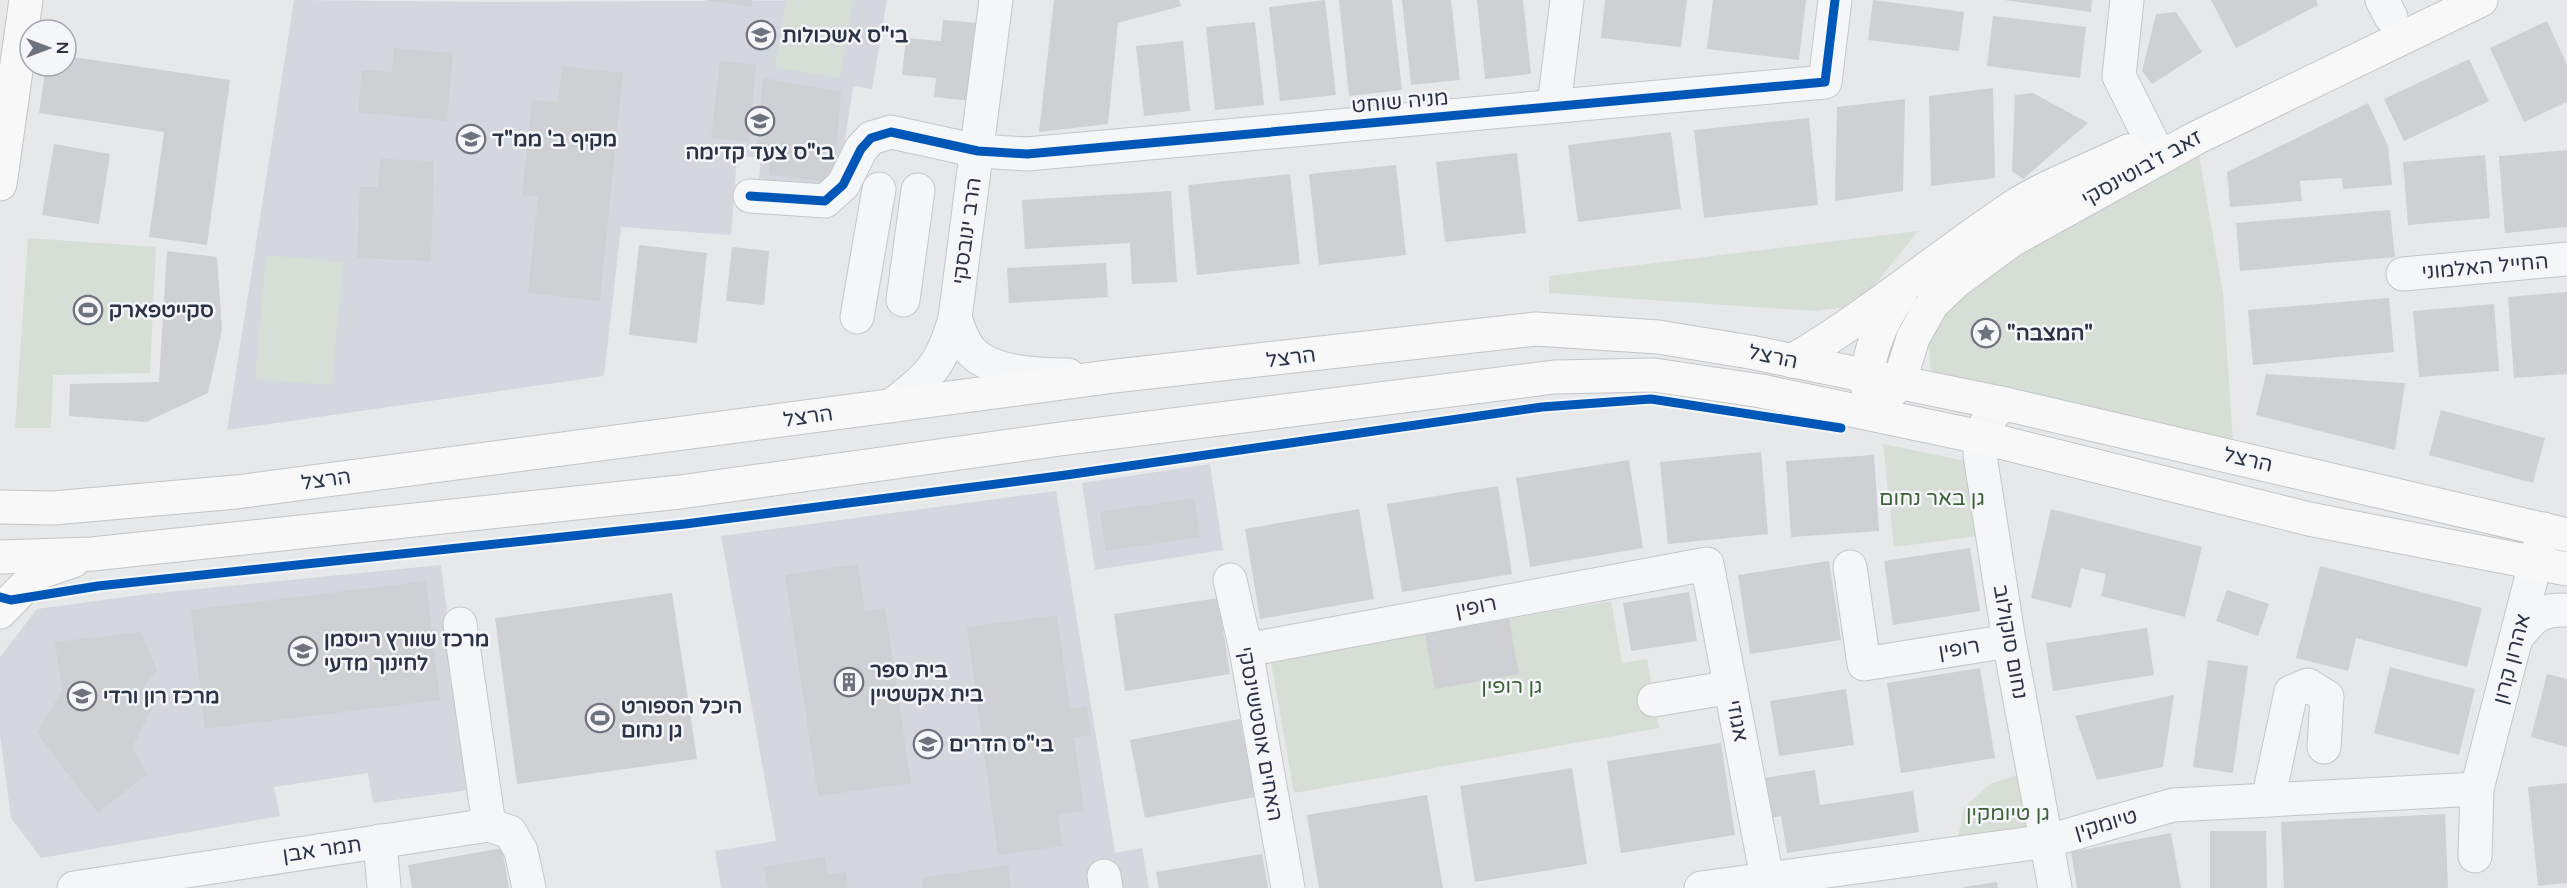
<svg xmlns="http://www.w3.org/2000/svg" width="2567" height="888" font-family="'Varela Round',Heebo,sans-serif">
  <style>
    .built { fill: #d4d7dd }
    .green { fill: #d6ded6 }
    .building { fill: #ced0d3 }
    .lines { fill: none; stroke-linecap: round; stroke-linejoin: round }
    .minor-casing { stroke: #c4c6c8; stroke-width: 35 }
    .major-casing { stroke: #c2c5c8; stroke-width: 35 }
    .minor { stroke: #f5f6f7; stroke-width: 33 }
    .major { stroke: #f8f8f8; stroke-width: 33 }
    .cycleway-casing { stroke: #f4f6f9; stroke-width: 13 }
    .cycleway { stroke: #0057b8; stroke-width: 9 }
    .labels { text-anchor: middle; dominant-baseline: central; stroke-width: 5; stroke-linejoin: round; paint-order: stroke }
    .poi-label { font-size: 21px; font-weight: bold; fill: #2b3445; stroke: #f4f6f9; text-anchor: start }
    .street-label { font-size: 21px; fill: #2b3445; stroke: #f4f6f9 }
    .park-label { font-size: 21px; fill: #3f6138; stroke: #f4f6f9 }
  </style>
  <rect width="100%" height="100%" fill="#e6e8ea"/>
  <g class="built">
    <polygon points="294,0 488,2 887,0 872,89 853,86 841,168 824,188 773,187 759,179 761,157 737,156 731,235 621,227 604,376 227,430"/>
    <polygon points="1210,464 1223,550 1095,570 1082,483"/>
    <polygon points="1056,491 1115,853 1142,848 1149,888 721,888 715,851 776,841 721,536"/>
    <polygon points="441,565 469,790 373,803 368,773 274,787 280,816 41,858 11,818 0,735 0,657 37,609 147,594"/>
  </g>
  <g class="green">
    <polygon points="786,0 853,0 840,78 775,67"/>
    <polygon points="2196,138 2223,293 2234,457 1946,393 1930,367 1929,338 1932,304"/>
    <polygon points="1918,231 1858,306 1815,311 1549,293 1549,276"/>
    <polygon points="28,238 156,247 150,373 53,375 51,428 15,428"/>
    <polygon points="266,255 343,262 332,385 255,379"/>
    <polygon points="1883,444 1975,463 1986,535 1894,547"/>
    <polygon points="1611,601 1622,663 1647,659 1659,728 1294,793 1271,661"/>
    <polygon points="2034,770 2048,841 1955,853 1964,808 1990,784"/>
  </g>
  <g class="building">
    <polygon points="704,0 752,0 752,7"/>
    <polygon points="1054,0 1179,0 1181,6 1118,23 1108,124 1039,132"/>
    <polygon points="1325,0 1336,95 1280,101 1269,7"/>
    <polygon points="1339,0 1392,0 1402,90 1349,96"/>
    <polygon points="1402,0 1451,0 1460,80 1411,85"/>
    <polygon points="1477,0 1523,0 1531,74 1485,79"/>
    <polygon points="1605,0 1687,0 1681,47 1601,38"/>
    <polygon points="1713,0 1806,0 1799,60 1707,49"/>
    <polygon points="1873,0 1964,12 1959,51 1868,40"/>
    <polygon points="2004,0 2092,0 2091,12"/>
    <polygon points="2211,0 2316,0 2318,5 2236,48"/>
    <polygon points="2176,12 2202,52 2152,84 2142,71 2156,14"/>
    <polygon points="1993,16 2086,27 2080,78 1987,66"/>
    <polygon points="943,20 978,23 971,101 934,97 936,78 902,75 906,38 941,41"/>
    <polygon points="2547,21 2567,65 2567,102 2524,122 2490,48"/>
    <polygon points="1255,22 1264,105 1215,110 1206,27"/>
    <polygon points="1183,41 1190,111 1144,116 1136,46"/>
    <polygon points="394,48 453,53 447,121 358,112 362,70 392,72"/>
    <polygon points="66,56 230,80 207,245 149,237 164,132 39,113 46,66 66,66"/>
    <polygon points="2469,59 2489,101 2404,141 2384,99"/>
    <polygon points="720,61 756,65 749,142 711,138"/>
    <polygon points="562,66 623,73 600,301 528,293 538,197 522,195 532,100 558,102"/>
    <polygon points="763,78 841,92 835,165 822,181 769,175 769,148 757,146"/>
    <polygon points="1993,88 1995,178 1931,186 1929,96"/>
    <polygon points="2033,93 2088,123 2023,179 2012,171 2015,95"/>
    <polygon points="1905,99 1903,191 1835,201 1837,107"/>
    <polygon points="2368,103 2388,146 2392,185 2343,189 2342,178 2300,181 2302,201 2230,207 2227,172"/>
    <polygon points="1809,118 1818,205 1704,218 1694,130"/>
    <polygon points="1671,132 1681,209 1578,222 1568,145"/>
    <polygon points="54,144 110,154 99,224 42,215"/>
    <polygon points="2567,150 2567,227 2505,233 2499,156"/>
    <polygon points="1517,153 1526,233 1445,242 1436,162"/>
    <polygon points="2485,155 2490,218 2408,225 2403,162"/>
    <polygon points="380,159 434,161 431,261 357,258 360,187 378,187"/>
    <polygon points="1396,165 1406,255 1319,265 1309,174"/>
    <polygon points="1290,174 1300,264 1197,275 1188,185"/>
    <polygon points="1171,191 1177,282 1132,284 1130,243 1025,249 1022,200"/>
    <polygon points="2390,210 2395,257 2240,271 2236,223"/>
    <polygon points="639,245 707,253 697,343 629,335"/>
    <polygon points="732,247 769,251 764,305 726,301"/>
    <polygon points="167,251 217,257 222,330 208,393 146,422 69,416 70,384 159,382"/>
    <polygon points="1106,263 1108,297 1009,303 1007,268"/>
    <polygon points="2567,292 2567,374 2514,378 2508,297"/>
    <polygon points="2389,298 2394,352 2253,365 2248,310"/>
    <polygon points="2494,304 2499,371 2419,377 2413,311"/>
    <polygon points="2266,374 2405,383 2395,450 2256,415"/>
    <polygon points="2441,410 2545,438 2533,483 2429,455"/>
    <polygon points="1761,452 1768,534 1668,544 1660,462"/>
    <polygon points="1874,455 1879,531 1791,537 1786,461"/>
    <polygon points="1629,460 1643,548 1530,567 1516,478"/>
    <polygon points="1498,486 1512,574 1402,592 1387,504"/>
    <polygon points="1194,498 1200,537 1106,551 1100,512"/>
    <polygon points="1359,509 1374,599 1260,619 1245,529"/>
    <polygon points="2051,509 2202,547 2185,617 2101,596 2106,574 2081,568 2071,608 2031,598"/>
    <polygon points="1970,548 1980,611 1893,625 1884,561"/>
    <polygon points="1829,561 1841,640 1750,654 1738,575"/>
    <polygon points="858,564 865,611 885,608 911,783 818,796 785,575"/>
    <polygon points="2320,566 2482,608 2467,667 2356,638 2348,671 2296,658"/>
    <polygon points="426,581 440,700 205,729 191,610"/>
    <polygon points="2227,590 2269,604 2258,636 2216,621"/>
    <polygon points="1689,592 1697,641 1631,651 1623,603"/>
    <polygon points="672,593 697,759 517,784 495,618"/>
    <polygon points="1218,598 1230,674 1125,691 1114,614"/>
    <polygon points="1057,615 1070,709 1087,706 1091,735 1074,738 1084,811 1058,814 1062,846 998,855 967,627"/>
    <polygon points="1509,619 1519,674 1435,689 1425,634"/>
    <polygon points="2147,628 2154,675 2053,691 2046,643"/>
    <polygon points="141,632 157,670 141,691 154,704 132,748 147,774 98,813 37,733 62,691 55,642"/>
    <polygon points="2208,660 2248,666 2233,773 2193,767"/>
    <polygon points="2390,667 2475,689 2459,755 2374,733"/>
    <polygon points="1980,668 1995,758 1901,773 1887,683"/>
    <polygon points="2547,674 2567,679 2567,747 2531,737"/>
    <polygon points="1846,689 1854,745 1779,756 1770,701"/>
    <polygon points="2174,695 2163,767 2097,780 2075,716"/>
    <polygon points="1240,719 1255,797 1145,818 1130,740"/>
    <polygon points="1721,743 1735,835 1621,853 1607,761"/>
    <polygon points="1572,768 1587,864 1475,882 1460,786"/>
    <polygon points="1815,770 1820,805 1913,791 1919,832 1787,853 1781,816 1770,818 1764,778"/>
    <polygon points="2567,783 2567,883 2538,886 2528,787"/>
    <polygon points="1427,795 1443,888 1319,888 1307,815"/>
    <polygon points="2445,814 2448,888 2284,888 2281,822"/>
    <polygon points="2210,831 2266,831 2267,888 2210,888"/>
    <polygon points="2171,833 2181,888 2077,888 2071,852"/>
    <polygon points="502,848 509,888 412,888 408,865"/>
    <polygon points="1262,854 1268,888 1159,888 1156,872"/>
    <polygon points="825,857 828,875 846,872 848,888 768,888 764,867"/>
    <polygon points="1008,865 1011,888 923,888 922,878"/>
    <polygon points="1997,882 1998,888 1964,888 1963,887"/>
  </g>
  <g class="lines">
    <g class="minor-casing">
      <g id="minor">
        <polyline points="2127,0 2119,76 2151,140"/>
        <polyline points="2382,0 2391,17"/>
        <polyline points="1554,106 1567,0"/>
        <polyline points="750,196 825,201 843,185 861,149 871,138 891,132 978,151 1027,154 1825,82 1835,0"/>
        <polyline points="2403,274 2567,259"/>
        <polyline points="903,300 918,190"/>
        <polyline points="857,317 879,189"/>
        <path d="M 955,318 C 959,329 964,344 972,352 C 992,373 1041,375 1068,375"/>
        <path d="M 2005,404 C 1985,418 1980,431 1980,455 L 2009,641 L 2055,888"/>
        <path d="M 891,406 C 930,375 941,367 955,318 L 996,0"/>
        <polyline points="1850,567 1864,664 2009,641"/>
        <polyline points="1230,580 1246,650 1288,888"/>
        <polyline points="460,624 489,825"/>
        <path d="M 2518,636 C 2533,616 2542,609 2567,610"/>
        <polyline points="1246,650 1707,564 1767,878"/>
        <polyline points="1654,700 1731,687"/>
        <polyline points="2268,800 2291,692 2308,685 2327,697 2324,747"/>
        <polyline points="380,841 384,888"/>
        <polyline points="2475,856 2477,789 2544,529"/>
        <polyline points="1104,876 1106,888"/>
        <polyline points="74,888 489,825 510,832 521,851 529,888"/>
        <polyline points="1701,888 2048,841 2173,805 2477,789"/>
      </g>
    </g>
    <g class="major-casing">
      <g id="major">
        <polyline points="0,184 26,0"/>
        <path d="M 1792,361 C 1870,315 1938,257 2013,207 C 2047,185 2092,169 2128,151"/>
        <path d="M 1869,397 C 1863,363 1879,323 1900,295"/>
        <polyline points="1885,399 1899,383 1913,338 1932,304 1955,282 2012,240 2196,138 2481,0"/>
        <polyline points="0,507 53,508 236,492 1115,376 1536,329 1658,337 1750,352 2005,404 2567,535"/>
        <polyline points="0,557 92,554 680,492 1060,439 1554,377 1654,375 1761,391 1980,437 2309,519 2567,569"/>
        <polyline points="0,612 38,573 73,561"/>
      </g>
    </g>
    <use href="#minor" class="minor"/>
    <use href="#major" class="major"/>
    <g class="cycleway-casing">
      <g id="cycleway">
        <polyline points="750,196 825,201 843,185 861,149 871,138 891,132 978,151 1027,154 1825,82 1835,0"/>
        <polyline points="0,597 11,600 98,586 685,524 1066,475 1542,407 1651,399 1841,428"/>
      </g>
    </g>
    <use href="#cycleway" class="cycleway"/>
  </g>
  <defs>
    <g id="school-ring" transform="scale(1.5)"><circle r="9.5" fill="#f4f6f9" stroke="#6c737f" stroke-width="1.5"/><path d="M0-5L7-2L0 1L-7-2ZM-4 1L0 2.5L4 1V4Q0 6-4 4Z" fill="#6c737f"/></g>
    <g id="stadium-ring" transform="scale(1.5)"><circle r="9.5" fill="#f4f6f9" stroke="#6c737f" stroke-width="1.5"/><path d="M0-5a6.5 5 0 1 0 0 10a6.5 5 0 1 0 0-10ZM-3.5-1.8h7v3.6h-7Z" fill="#6c737f"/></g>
    <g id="sight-ring" transform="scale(1.5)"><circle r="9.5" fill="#f4f6f9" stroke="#6c737f" stroke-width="1.5"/><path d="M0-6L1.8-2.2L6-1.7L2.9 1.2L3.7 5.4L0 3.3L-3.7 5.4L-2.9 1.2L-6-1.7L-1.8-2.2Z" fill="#6c737f"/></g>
    <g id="building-ring" transform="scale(1.5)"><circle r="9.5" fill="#f4f6f9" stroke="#6c737f" stroke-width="1.5"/><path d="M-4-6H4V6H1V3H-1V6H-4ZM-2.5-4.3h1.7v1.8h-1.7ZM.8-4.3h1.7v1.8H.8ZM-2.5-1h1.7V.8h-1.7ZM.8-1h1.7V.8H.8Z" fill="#6c737f"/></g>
  </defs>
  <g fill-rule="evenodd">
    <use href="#school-ring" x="761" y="35"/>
    <use href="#school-ring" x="760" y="121"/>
    <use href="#school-ring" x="471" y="139"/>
    <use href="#stadium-ring" x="88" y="310"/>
    <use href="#sight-ring" x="1986" y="333"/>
    <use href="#school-ring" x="303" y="651"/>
    <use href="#building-ring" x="849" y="682"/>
    <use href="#school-ring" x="82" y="696"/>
    <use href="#stadium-ring" x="600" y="718"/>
    <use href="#school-ring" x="928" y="744"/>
  </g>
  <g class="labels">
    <g class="poi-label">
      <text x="782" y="35">בי"ס אשכולות</text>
      <text x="492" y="139">מקיף ב' ממ"ד</text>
      <text x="760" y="152" text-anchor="middle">בי"ס צעד קדימה</text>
      <text x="109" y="310">סקייטפארק</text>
      <text x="2007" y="333">"המצבה"</text>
      <text x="324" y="639">מרכז שוורץ רייסמן<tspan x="324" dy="24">לחינוך מדעי</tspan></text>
      <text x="870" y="670">בית ספר<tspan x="870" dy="24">בית אקשטיין</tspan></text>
      <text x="103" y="696">מרכז רון ורדי</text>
      <text x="621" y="706">היכל הספורט<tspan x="621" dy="24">גן נחום</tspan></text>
      <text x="949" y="744">בי"ס הדרים</text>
    </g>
    <g class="street-label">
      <text transform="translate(1400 102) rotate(-5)">מניה שוחט</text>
      <text transform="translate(2142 168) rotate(-29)">זאב ז'בוטינסקי</text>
      <text transform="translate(967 231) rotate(-82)">הרב ינובסקי</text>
      <text transform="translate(2485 267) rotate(-5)">החייל האלמוני</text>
      <text transform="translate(1773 357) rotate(12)">הרצל</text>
      <text transform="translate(1291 358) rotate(-7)">הרצל</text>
      <text transform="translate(808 417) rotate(-8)">הרצל</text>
      <text transform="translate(2248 460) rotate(13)">הרצל</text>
      <text transform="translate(326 480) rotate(-8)">הרצל</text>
      <text transform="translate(1476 607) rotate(-11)">רופין</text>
      <text transform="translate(2010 642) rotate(80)">נחום סוקולוב</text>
      <text transform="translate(1959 649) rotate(-9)">רופין</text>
      <text transform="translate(2512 659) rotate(-75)">אהרון קרון</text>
      <text transform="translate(1737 721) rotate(79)">אגוזי</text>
      <text transform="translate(1260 734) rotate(80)">האחים אוסטשינסקי</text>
      <text transform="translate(2106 824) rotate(-16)">טיומקין</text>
      <text transform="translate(322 850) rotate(-8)">תמר אבן</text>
    </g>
    <g class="park-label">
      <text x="1932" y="498">גן באר נחום</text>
      <text x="1512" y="686">גן רופין</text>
      <text x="2008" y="813">גן טיומקין</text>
    </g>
  </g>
  <g transform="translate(48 48) rotate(90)"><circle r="28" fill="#f4f6f9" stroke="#a4a8b1" stroke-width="1.5"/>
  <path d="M0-4.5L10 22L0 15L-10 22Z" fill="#6c737f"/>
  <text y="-9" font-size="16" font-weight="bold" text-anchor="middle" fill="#2b3445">N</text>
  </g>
</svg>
